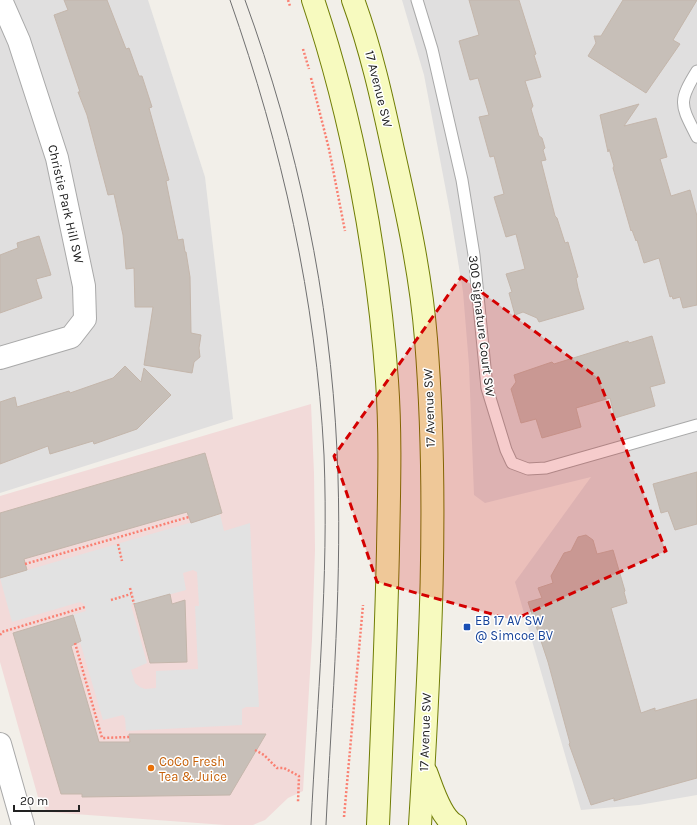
<svg xmlns="http://www.w3.org/2000/svg" width="697" height="825" font-family="Karla,sans-serif">
  <style>
    .residential { fill: #e0dfdf }
    .commercial { fill: #f2dad9 }
    .parking { fill: #e2e2e2; fill-rule: evenodd }
    .building { fill: #c7bfb8; stroke: #c4b6ab }
    .lines { fill: none; stroke-linecap: round; stroke-linejoin: round }
    .service-casing { stroke: #a9a9a9; stroke-width: 13 }
    .minor-casing { stroke: #a9a9a9; stroke-width: 24 }
    .secondary-casing { stroke: #707d05; stroke-width: 24 }
    .path { stroke: #fa8072; stroke-width: 2.5; stroke-dasharray: 2 2; stroke-linecap: butt }
    .service { stroke: #fff; stroke-width: 11 }
    .minor { stroke: #fff; stroke-width: 22 }
    .secondary { stroke: #f7fabf; stroke-width: 22 }
    .tram { stroke: #707070; stroke-width: 1 }
    .marked { fill: #d40000; fill-opacity: 0.2; stroke: #d40000; stroke-width: 3; stroke-dasharray: 8 5; stroke-linejoin: round }
    .transit-dot { fill: #1a4fb4; stroke: #fff; stroke-width: 1.5 }
    .food-dot { fill: #e8710a; stroke: #fff; stroke-width: 1.5 }
    .labels { text-anchor: middle; dominant-baseline: central; stroke-width: 3; stroke-linejoin: round; paint-order: stroke }
    .street-label { font-size: 13px; fill: #222; stroke: #fff }
    .transit-label { font-size: 13px; fill: #164399; stroke: #fff; text-anchor: start }
    .food-label { font-size: 13px; fill: #c56008; stroke: #fff; text-anchor: start }
  </style>
  <rect width="100%" height="100%" fill="#f2efe9"/>
  <g class="residential">
    <polygon points="0,0 148,0 205,177 233,419 0,493"/>
    <polygon points="402,0 697,0 697,795 639,805 581,810 515,582 591,477 485,503 474,495 469,365 463,292 450,212 424,75"/>
  </g>
  <polygon class="commercial" points="311,404 314,473 315,550 312,639 303,791 288,798 265,820 253,825 225,825 47,812 38,797 0,662 0,496"/>
  <path class="parking" d="M 220,514 L 224,531 L 250,523 L 259,707 L 246,707 L 242,709 L 242,725 L 126,731 L 125,718 L 123,715 L 103,720 L 72,615 L 86,611 L 84,604 L 80,602 L 12,622 L 0,578 ZM 193,570 L 197,572 L 199,606 L 195,606 L 198,669 L 156,671 L 156,688 L 145,689 L 140,687 L 135,683 L 131,670 L 147,663 L 131,605 L 186,590 L 183,573 Z"/>
  <g class="building">
    <polygon points="64,0 107,0 126,49 129,48 139,76 142,76 152,107 149,108 169,180 166,181 178,240 183,239 185,252 186,252 190,277 191,333 201,335 199,348 200,357 194,362 192,373 144,365 153,307 135,307 134,268 126,269 123,235 114,194 108,195 87,115 78,92 80,92 54,15 68,10"/>
    <polygon points="469,0 519,0 536,54 534,55 541,77 525,81 533,106 531,109 539,136 542,138 545,148 543,150 546,160 541,161 555,216 557,218 565,243 568,242 578,277 576,278 578,288 584,309 539,322 537,318 523,312 515,315 509,293 512,292 506,274 525,269 516,234 506,237 494,197 504,194 494,156 490,157 479,117 489,115 478,78 470,80 459,41 479,35"/>
    <polygon points="623,0 697,0 673,40 680,44 646,93 588,56 596,43 594,36 601,36"/>
    <polygon points="639,104 624,126 656,118 667,157 660,159 671,196 690,190 697,216 697,305 683,308 680,297 673,299 672,296 670,297 659,258 644,263 637,240 636,241 632,230 631,231 613,168 614,166 609,149 608,152 600,115"/>
    <polygon points="39,236 51,275 36,279 42,298 0,313 0,255 18,248 17,243"/>
    <polygon points="652,336 665,383 650,387 655,406 615,418 610,398 576,408 581,427 542,438 536,419 521,423 511,389 516,382 514,375 552,362 554,364 628,341 629,343"/>
    <polygon points="125,366 141,382 144,368 171,395 137,429 94,444 93,441 50,454 48,446 0,464 0,402 15,397 17,407 69,391 70,393 113,378"/>
    <polygon points="205,453 222,513 191,523 187,512 24,559 27,570 0,578 0,513"/>
    <polygon points="697,472 697,524 675,530 668,511 661,513 653,484"/>
    <polygon points="586,535 593,540 597,554 613,550 625,591 624,592 627,603 611,608 641,713 655,708 655,711 697,699 697,778 614,801 614,798 591,805 569,744 570,743 548,662 528,602 542,598 538,588 553,583 551,576 564,553 571,551 578,537"/>
    <polygon points="170,594 172,604 185,600 187,662 150,663 134,604"/>
    <polygon points="73,615 81,641 71,646 99,742 130,742 129,734 266,734 230,795 82,797 82,794 61,794 13,633"/>
  </g>
  <g class="lines">
    <g class="service-casing">
      <g id="service">
        <polyline points="417,0 432,49 462,180 474,255 487,388 506,450 512,463 528,469 546,468 697,425"/>
        <path d="M 697,71 C 677,103 681,105 697,137"/>
      </g>
    </g>
    <g class="minor-casing">
      <g id="minor">
        <polyline points="0,358 71,337 85,319 84,286 57,158 19,41 1,0"/>
        <polyline points="0,744 23,825"/>
      </g>
    </g>
    <g class="secondary-casing">
      <g id="secondary">
        <path d="M 313,0 C 353,119 378,256 387,381 C 391,437 389,493 388,549 C 386,641 382,733 378,825"/>
        <path d="M 353,0 C 371,49 382,99 393,150 C 407,212 421,275 426,339 C 439,501 430,664 420,825"/>
        <path d="M 426,772 C 432,787 440,817 455,825"/>
      </g>
    </g>
    <g class="path">
      <polyline points="288,0 290,6"/>
      <polyline points="303,49 309,69"/>
      <polyline points="311,78 329,149 345,231"/>
      <polyline points="118,544 122,561"/>
      <polyline points="25,564 189,517"/>
      <polyline points="130,588 134,604"/>
      <polyline points="111,600 131,594"/>
      <polyline points="0,635 2,632 85,607"/>
      <polyline points="75,643 102,738 129,737"/>
      <polyline points="255,750 264,755 277,768 284,768 299,776 298,802"/>
      <polyline points="344,817 363,605"/>
    </g>
    <use href="#service" class="service"/>
    <use href="#minor" class="minor"/>
    <use href="#secondary" class="secondary"/>
    <g class="tram">
      <path d="M 230,0 C 282,148 316,299 324,455 C 329,578 317,702 311,825"/>
      <path d="M 245,0 C 298,145 330,297 337,451 C 343,576 332,701 326,825"/>
    </g>
  </g>
  <path class="marked" d="M 461,277 L 598,378 L 666,551 L 513,620 L 377,582 L 334,456 Z"/>
  <rect class="transit-dot" x="463" y="623" width="8" height="8" rx="2"/>
  <circle class="food-dot" cx="151" cy="768" r="4"/>
  <g class="labels">
    <g class="street-label">
      <text transform="translate(379 89) rotate(76)">17 Avenue SW</text>
      <text transform="translate(66 204) rotate(77)">Christie Park Hill SW</text>
      <text transform="translate(482 326) rotate(83)">300 Signature Court SW</text>
      <text transform="translate(429 408) rotate(-92)">17 Avenue SW</text>
      <text transform="translate(425 732) rotate(-88)">17 Avenue SW</text>
    </g>
    <g class="transit-label">
      <text x="475" y="620">EB 17 AV SW<tspan x="475" dy="15">@ Simcoe BV</tspan></text>
    </g>
    <g class="food-label">
      <text x="159" y="761">CoCo Fresh<tspan x="159" dy="15">Tea &amp; Juice</tspan></text>
    </g>
  </g>
  <path d="M14 805v6h65v-6" fill="none" stroke="#222222" stroke-width="2"/>
  <text x="20" y="805" font-size="12" fill="#222222" stroke="#ffffff" stroke-width="3" paint-order="stroke">20 m</text>
</svg>
